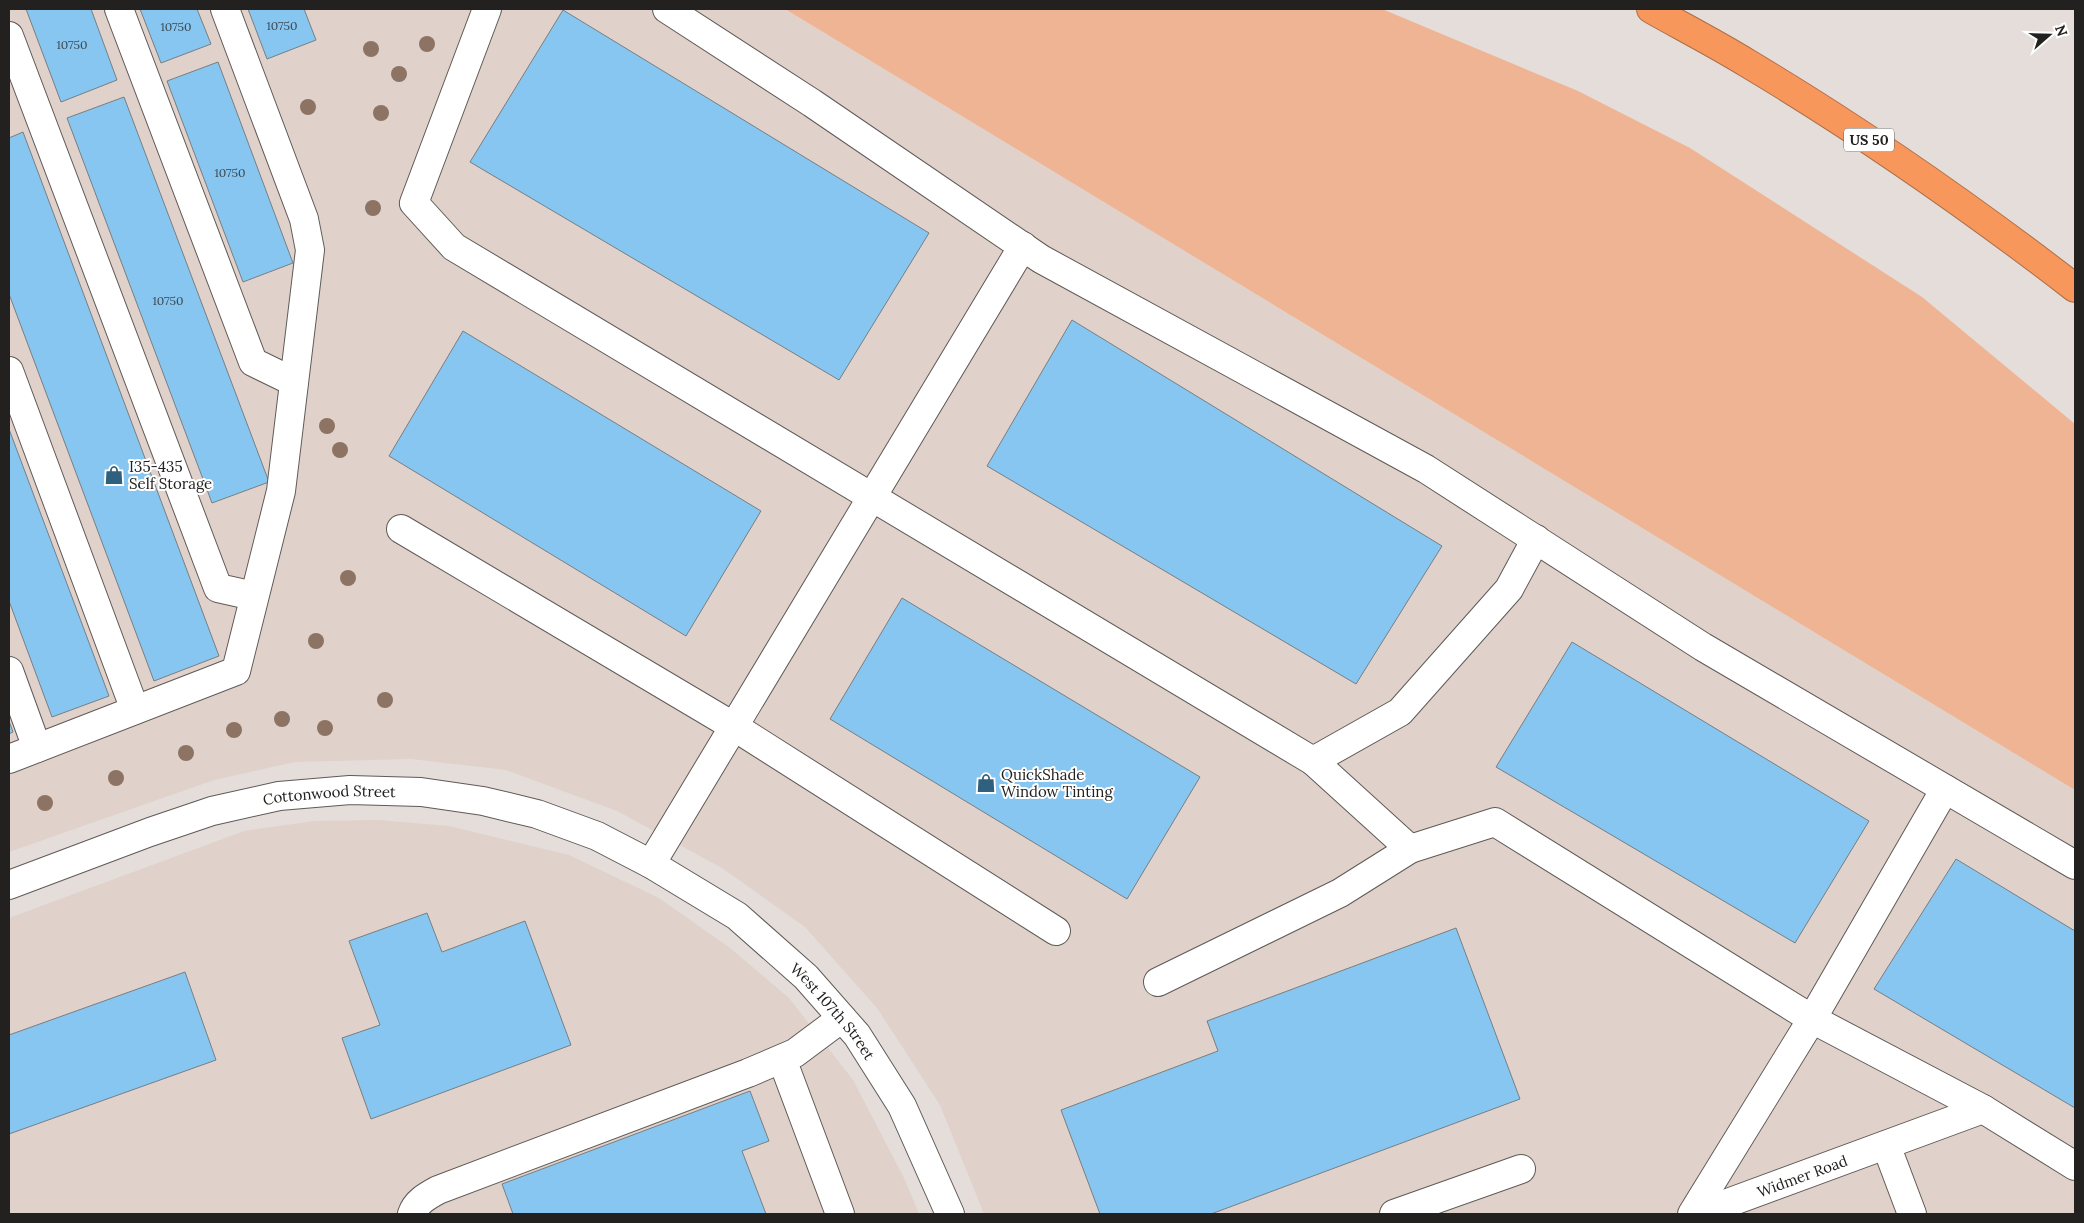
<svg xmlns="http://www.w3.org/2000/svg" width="2084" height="1223" font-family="Lora,serif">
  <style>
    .built { fill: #e0d2ca }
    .green { fill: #efb493 }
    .building { fill: #86c6f0; stroke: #787e82 }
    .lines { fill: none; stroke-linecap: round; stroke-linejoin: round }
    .minor-casing { stroke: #5f5a57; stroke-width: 30 }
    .highway-casing { stroke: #ad6e47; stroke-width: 30 }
    .minor { stroke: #fff; stroke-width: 28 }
    .highway { stroke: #f7975c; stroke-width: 28 }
    .tree { fill: #8c7363 }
    .labels { text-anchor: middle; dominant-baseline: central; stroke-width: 4; stroke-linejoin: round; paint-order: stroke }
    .number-label { font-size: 12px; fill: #3c4a53 }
    .shield { fill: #fff; stroke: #656462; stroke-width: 1 }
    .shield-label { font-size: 14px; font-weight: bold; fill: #23211f }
    .poi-label { font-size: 15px; fill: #23211f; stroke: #fff; text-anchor: start }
    .street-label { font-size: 15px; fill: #23211f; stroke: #fff }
  </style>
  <rect width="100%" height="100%" fill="#e4ddda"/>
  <g class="built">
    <polygon points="9,9 785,9 2075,790 2075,1214 984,1214 940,1105 877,1008 805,927 722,868 617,811 506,770 411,759 295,762 214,780 9,852"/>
    <polygon points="378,820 449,826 569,855 659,898 730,948 789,998 853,1080 904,1178 919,1214 9,1214 9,918 244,831 314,821"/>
  </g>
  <polygon class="green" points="785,9 1382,9 1578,91 1690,148 1922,297 2075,424 2075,790"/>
  <g class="building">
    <polygon points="26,9 91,9 117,80 61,102"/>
    <polygon points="140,9 197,9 211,44 161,63"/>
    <polygon points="248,9 304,9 316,40 267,59"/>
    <polygon points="563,10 929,233 839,380 470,162"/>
    <polygon points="218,62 293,263 243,282 167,81"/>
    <polygon points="124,97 269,482 212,503 67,118"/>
    <polygon points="23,132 219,656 154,681 9,294 9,138"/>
    <polygon points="1072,320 1442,546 1356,684 987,466"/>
    <polygon points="463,331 761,511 686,636 389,456"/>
    <polygon points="9,429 109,696 52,717 9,601"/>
    <polygon points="902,598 1200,777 1127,899 830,719"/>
    <polygon points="1572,642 1869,821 1795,943 1496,767"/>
    <polygon points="9,721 13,732 9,734"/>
    <polygon points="1956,859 2075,931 2075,1108 1874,989"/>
    <polygon points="427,913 442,952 525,921 571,1045 371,1119 342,1038 380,1025 349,941"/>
    <polygon points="1456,928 1520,1099 1211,1214 1100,1214 1061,1110 1218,1051 1207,1021"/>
    <polygon points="185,972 216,1060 9,1134 9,1035"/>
    <polygon points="750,1091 769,1141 742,1151 766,1214 513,1214 502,1184"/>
  </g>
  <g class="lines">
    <g class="minor-casing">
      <g id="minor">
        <polyline points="119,9 253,362 294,382"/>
        <polyline points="487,9 414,203 454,247 1313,761 1400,712 1509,589 1536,539"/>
        <polyline points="667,9 812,103 1041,259 1426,469 1703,647 2075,865"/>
        <polyline points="9,36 218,588 254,596"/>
        <polyline points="9,371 135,710"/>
        <polyline points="401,529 733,726 1056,931"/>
        <polyline points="9,671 37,748"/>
        <polyline points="9,759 236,671 281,491 310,250 304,219 225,9"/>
        <polyline points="1313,761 1410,849 1495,822 1812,1019 1983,1109"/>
        <polyline points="651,864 1023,246"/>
        <path id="s1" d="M 9,885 L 150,832 L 212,811 L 279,796 L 350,790 L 421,792 L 483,801 L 537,814 L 597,836 L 651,864 L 737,916 L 806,977 L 857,1035 L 902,1106 L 950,1214"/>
        <polyline points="1158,982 1340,893 1410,849"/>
        <polyline points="782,1059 840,1214"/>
        <polyline points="1886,1145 1912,1214"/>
        <path d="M 412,1214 C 416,1202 427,1196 438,1190 L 748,1073 L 795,1053 L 842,1018"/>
        <polyline points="1394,1214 1521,1169"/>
        <polyline points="1692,1214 1812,1019 1945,789"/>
        <path id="s2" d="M 1698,1214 L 1983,1109 L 2075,1166"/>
      </g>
    </g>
    <g class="highway-casing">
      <path id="highway" d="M 1651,9 C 1683,27 1716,44 1747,63 C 1861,131 1970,207 2075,288"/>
    </g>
    <use href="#minor" class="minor"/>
    <use href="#highway" class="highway"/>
  </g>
  <g class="tree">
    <circle cx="427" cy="44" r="8"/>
    <circle cx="371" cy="49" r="8"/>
    <circle cx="399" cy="74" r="8"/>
    <circle cx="308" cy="107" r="8"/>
    <circle cx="381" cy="113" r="8"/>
    <circle cx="373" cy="208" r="8"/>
    <circle cx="327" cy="426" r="8"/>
    <circle cx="340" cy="450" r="8"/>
    <circle cx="348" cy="578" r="8"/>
    <circle cx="316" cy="641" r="8"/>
    <circle cx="385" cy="700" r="8"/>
    <circle cx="282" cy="719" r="8"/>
    <circle cx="325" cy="728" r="8"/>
    <circle cx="234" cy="730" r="8"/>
    <circle cx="186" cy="753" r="8"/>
    <circle cx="116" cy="778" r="8"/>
    <circle cx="45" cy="803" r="8"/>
  </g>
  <defs>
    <g id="shop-bare" transform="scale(1.5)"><path d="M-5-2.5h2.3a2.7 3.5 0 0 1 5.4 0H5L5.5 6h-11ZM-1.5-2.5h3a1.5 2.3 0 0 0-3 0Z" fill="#2f607e" stroke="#fff" stroke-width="2.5" paint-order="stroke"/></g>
  </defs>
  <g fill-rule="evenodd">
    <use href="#shop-bare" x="114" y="475"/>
    <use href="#shop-bare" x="986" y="783"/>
  </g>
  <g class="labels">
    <g class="number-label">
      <text x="282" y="25">10750</text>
      <text x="176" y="26">10750</text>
      <text x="72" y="44">10750</text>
      <text x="230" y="172">10750</text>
      <text x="168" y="300">10750</text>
    </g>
    <rect class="shield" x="1844" y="128.5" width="50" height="23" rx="4"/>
    <g class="shield-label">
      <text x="1869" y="140">US 50</text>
    </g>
    <g class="poi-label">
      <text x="129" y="466">I35-435<tspan x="129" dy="17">Self Storage</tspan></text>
      <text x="1001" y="774">QuickShade<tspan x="1001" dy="17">Window Tinting</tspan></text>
    </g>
    <g class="street-label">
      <text stroke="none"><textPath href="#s1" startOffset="335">Cottonwood Street</textPath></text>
      <text stroke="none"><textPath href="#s1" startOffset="906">West 107th Street</textPath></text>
      <text stroke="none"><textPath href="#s2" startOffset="111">Widmer Road</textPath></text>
    </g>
  </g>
  <rect width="2084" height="1223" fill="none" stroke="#23211f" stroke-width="20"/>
  <g transform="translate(2049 35) rotate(70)" stroke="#ffffff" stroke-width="4" paint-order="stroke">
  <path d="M0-4L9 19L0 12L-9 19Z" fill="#23211f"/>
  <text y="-8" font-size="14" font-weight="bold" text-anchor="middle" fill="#23211f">N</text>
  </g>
</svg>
